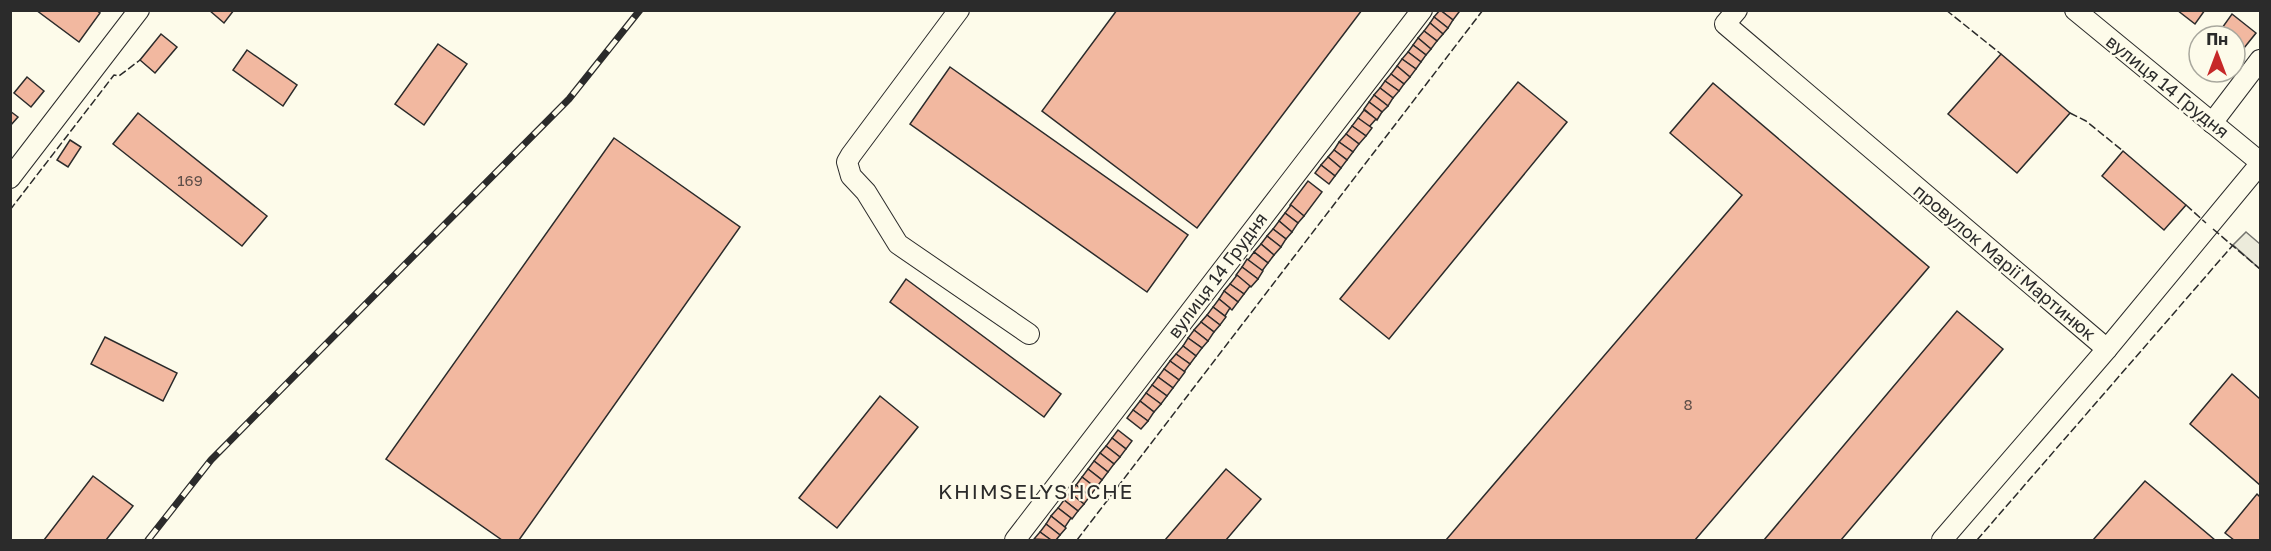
<svg xmlns="http://www.w3.org/2000/svg" width="2271" height="551" font-family="'Golos Text',sans-serif">
  <style>
    .green { fill: #ecebdb; stroke: #74746e; stroke-width: 1.5 }
    .building { fill: #f2b8a0; stroke: #2b2b2b; stroke-width: 1.5 }
    .lines { fill: none; stroke-linecap: round; stroke-linejoin: round }
    .minor-casing { stroke: #2b2b2b; stroke-width: 22 }
    .minor { stroke: #fdfbea; stroke-width: 20 }
    .rail-casing { stroke: #2b2b2b; stroke-width: 7 }
    .rail { stroke: #fdfbea; stroke-width: 4.5; stroke-dasharray: 14; stroke-linecap: butt }
    .fence { stroke: #2b2b2b; stroke-width: 1.5; stroke-dasharray: 8 3; stroke-linecap: butt }
    .labels { text-anchor: middle; dominant-baseline: central; stroke-width: 4.5; stroke-linejoin: round; paint-order: stroke }
    .number-label { font-size: 15px; fill: #5d4e48 }
    .street-label { font-size: 18px; fill: #2b2b2b; stroke: #fdfbea }
    .quarter-label { font-size: 21px; letter-spacing: 1.5px; fill: #2b2b2b; stroke: #fdfbea }
  </style>
  <rect width="100%" height="100%" fill="#fdfbea"/>
  <polygon class="green" points="2246,232 2260,244 2260,269 2233,245"/>
  <g class="building">
    <polygon points="36,10 96,10 100,13 79,42"/>
    <polygon points="209,10 234,10 224,23"/>
    <polygon points="1117,10 1362,10 1197,228 1042,111"/>
    <polygon points="1440,10 1457,10 1459,12 1453,20"/>
    <polygon points="1440,10 1453,20 1448,28 1434,17"/>
    <polygon points="2177,10 2205,10 2195,24"/>
    <polygon points="2232,14 2256,33 2236,58 2235,36 2222,36 2226,31 2222,28"/>
    <polygon points="1434,17 1448,28 1443,34 1430,23"/>
    <polygon points="1430,23 1443,34 1437,41 1424,31"/>
    <polygon points="1424,31 1437,41 1431,49 1418,38"/>
    <polygon points="161,34 177,47 155,73 140,60"/>
    <polygon points="1418,38 1431,49 1426,55 1413,45"/>
    <polygon points="438,44 467,64 424,125 395,104"/>
    <polygon points="1413,45 1426,55 1421,62 1408,52"/>
    <polygon points="247,50 297,85 283,106 233,70"/>
    <polygon points="1408,52 1421,62 1416,69 1402,59"/>
    <polygon points="2001,54 2070,113 2017,173 1948,114"/>
    <polygon points="1402,59 1416,69 1410,77 1397,66"/>
    <polygon points="1397,66 1410,77 1404,84 1391,74"/>
    <polygon points="950,67 1188,235 1147,292 910,124"/>
    <polygon points="1391,74 1404,84 1399,91 1385,81"/>
    <polygon points="27,77 44,91 31,107 14,93"/>
    <polygon points="1385,81 1399,91 1393,98 1380,88"/>
    <polygon points="1518,82 1567,122 1389,339 1340,299"/>
    <polygon points="1713,83 1929,267 1695,540 1446,540 1742,195 1670,133"/>
    <polygon points="1380,88 1393,98 1388,106 1374,95"/>
    <polygon points="1374,95 1388,106 1382,112 1369,102"/>
    <polygon points="1369,102 1382,112 1377,120 1364,109"/>
    <polygon points="1364,110 1376,119 1369,127 1358,118"/>
    <polygon points="10,111 18,117 10,126"/>
    <polygon points="138,113 267,216 242,246 113,144"/>
    <polygon points="1358,118 1372,128 1366,136 1352,126"/>
    <polygon points="1352,126 1366,136 1359,144 1346,134"/>
    <polygon points="1346,134 1359,144 1353,152 1339,142"/>
    <polygon points="614,138 740,227 519,540 502,540 386,459"/>
    <polygon points="70,140 81,147 68,167 57,160"/>
    <polygon points="1339,142 1353,152 1347,160 1334,150"/>
    <polygon points="1334,150 1347,160 1341,168 1328,157"/>
    <polygon points="2123,151 2186,205 2164,230 2102,176"/>
    <polygon points="1328,157 1341,168 1335,176 1321,165"/>
    <polygon points="1321,165 1335,176 1329,184 1315,173"/>
    <polygon points="1308,181 1322,192 1304,216 1290,205"/>
    <polygon points="1291,205 1304,216 1298,223 1285,213"/>
    <polygon points="1285,213 1298,223 1292,232 1279,221"/>
    <polygon points="1279,221 1292,232 1286,239 1273,229"/>
    <polygon points="1273,229 1286,239 1281,247 1267,236"/>
    <polygon points="1267,236 1281,247 1274,255 1261,244"/>
    <polygon points="1261,244 1274,255 1268,263 1254,252"/>
    <polygon points="1254,252 1268,263 1262,271 1248,260"/>
    <polygon points="1247,259 1263,271 1258,279 1242,267"/>
    <polygon points="1242,267 1258,279 1251,287 1236,275"/>
    <polygon points="1237,275 1250,286 1244,294 1230,284"/>
    <polygon points="906,279 1061,394 1044,417 890,302"/>
    <polygon points="1230,284 1244,294 1238,302 1224,291"/>
    <polygon points="1224,291 1238,302 1232,310 1219,299"/>
    <polygon points="1219,299 1230,308 1225,316 1213,307"/>
    <polygon points="1213,307 1226,317 1220,325 1207,315"/>
    <polygon points="1957,311 2003,349 1841,540 1764,540"/>
    <polygon points="1207,315 1220,325 1214,332 1201,322"/>
    <polygon points="1201,322 1214,332 1208,341 1194,330"/>
    <polygon points="1194,330 1208,341 1202,348 1188,338"/>
    <polygon points="105,337 177,373 163,401 91,364"/>
    <polygon points="1188,338 1202,348 1196,356 1183,346"/>
    <polygon points="1183,346 1196,356 1190,364 1176,354"/>
    <polygon points="1176,354 1190,364 1184,372 1170,361"/>
    <polygon points="1170,361 1185,372 1179,380 1164,369"/>
    <polygon points="1164,369 1179,380 1173,388 1158,377"/>
    <polygon points="2232,374 2260,399 2260,485 2190,424"/>
    <polygon points="1158,377 1173,388 1167,396 1152,385"/>
    <polygon points="1152,385 1167,396 1161,404 1146,393"/>
    <polygon points="1146,393 1161,404 1154,412 1140,401"/>
    <polygon points="880,396 918,427 837,528 799,498"/>
    <polygon points="1140,401 1154,412 1148,421 1133,410"/>
    <polygon points="1133,410 1148,421 1141,429 1127,418"/>
    <polygon points="1118,430 1132,441 1126,449 1112,438"/>
    <polygon points="1112,438 1126,449 1120,457 1106,446"/>
    <polygon points="1106,446 1120,457 1114,464 1100,453"/>
    <polygon points="1100,453 1114,464 1108,472 1094,461"/>
    <polygon points="1094,461 1108,472 1102,480 1088,469"/>
    <polygon points="1088,469 1102,480 1096,488 1082,477"/>
    <polygon points="1226,469 1261,499 1226,540 1165,540"/>
    <polygon points="93,476 133,506 106,540 44,540"/>
    <polygon points="1082,477 1096,488 1090,496 1076,485"/>
    <polygon points="2145,481 2215,540 2093,540"/>
    <polygon points="1076,485 1090,496 1084,504 1070,493"/>
    <polygon points="1070,493 1084,504 1078,511 1064,500"/>
    <polygon points="2257,494 2260,497 2260,540 2234,540 2225,533"/>
    <polygon points="1064,500 1078,511 1072,519 1058,508"/>
    <polygon points="1058,508 1071,518 1065,527 1051,516"/>
    <polygon points="1051,516 1066,528 1060,535 1046,524"/>
    <polygon points="1046,524 1060,535 1056,540 1051,540 1040,532"/>
    <polygon points="1040,532 1051,540 1034,539"/>
  </g>
  <g class="lines">
    <g class="minor-casing">
      <g id="minor">
        <polyline points="959,10 851,155 847,162 851,176 866,192 898,244 1029,334"/>
        <polyline points="1737,10 1725,24 2107,349 1942,540"/>
        <polyline points="2075,10 2260,162"/>
        <polyline points="2212,123 2260,60"/>
        <polyline points="10,178 139,10"/>
        <polyline points="2107,349 2260,164"/>
        <polyline points="1015,540 1422,10"/>
      </g>
    </g>
    <use href="#minor" class="minor"/>
    <g class="rail-casing">
      <polyline id="rail" points="148,540 211,460 569,99 640,10"/>
    </g>
    <use href="#rail" class="rail"/>
    <g class="fence">
      <polyline points="1946,10 2001,54"/>
      <polyline points="2070,113 2086,121 2123,151"/>
      <polyline points="2186,205 2206,223"/>
      <polyline points="10,210 114,75 119,76 140,60"/>
      <polyline points="2213,229 2260,269"/>
      <polyline points="1077,540 1483,10"/>
      <polyline points="1977,540 2233,245"/>
    </g>
  </g>
  <g class="labels">
    <g class="number-label">
      <text x="190" y="180">169</text>
      <text x="1688" y="404">8</text>
    </g>
    <g class="street-label">
      <text transform="translate(2168 86) rotate(39)">вулиця 14 Грудня</text>
      <text transform="translate(2005 262) rotate(40)">провулок Марії Мартинюк</text>
      <text transform="translate(1217 275) rotate(-53)">вулиця 14 Грудня</text>
    </g>
    <g class="quarter-label">
      <text x="1036" y="491">KHIMSELYSHCHE</text>
    </g>
  </g>
  <rect width="2271" height="551" fill="none" stroke="#2b2b2b" stroke-width="24"/>
  <g transform="translate(2217 54)"><circle r="28" fill="#fdfbea" stroke="#a9a89e" stroke-width="1.5"/>
  <path d="M0-4.5L10 22L0 15L-10 22Z" fill="#c62828"/>
  <text y="-9" font-size="16" font-weight="bold" text-anchor="middle" fill="#2b2b2b">Пн</text>
  </g>
</svg>
